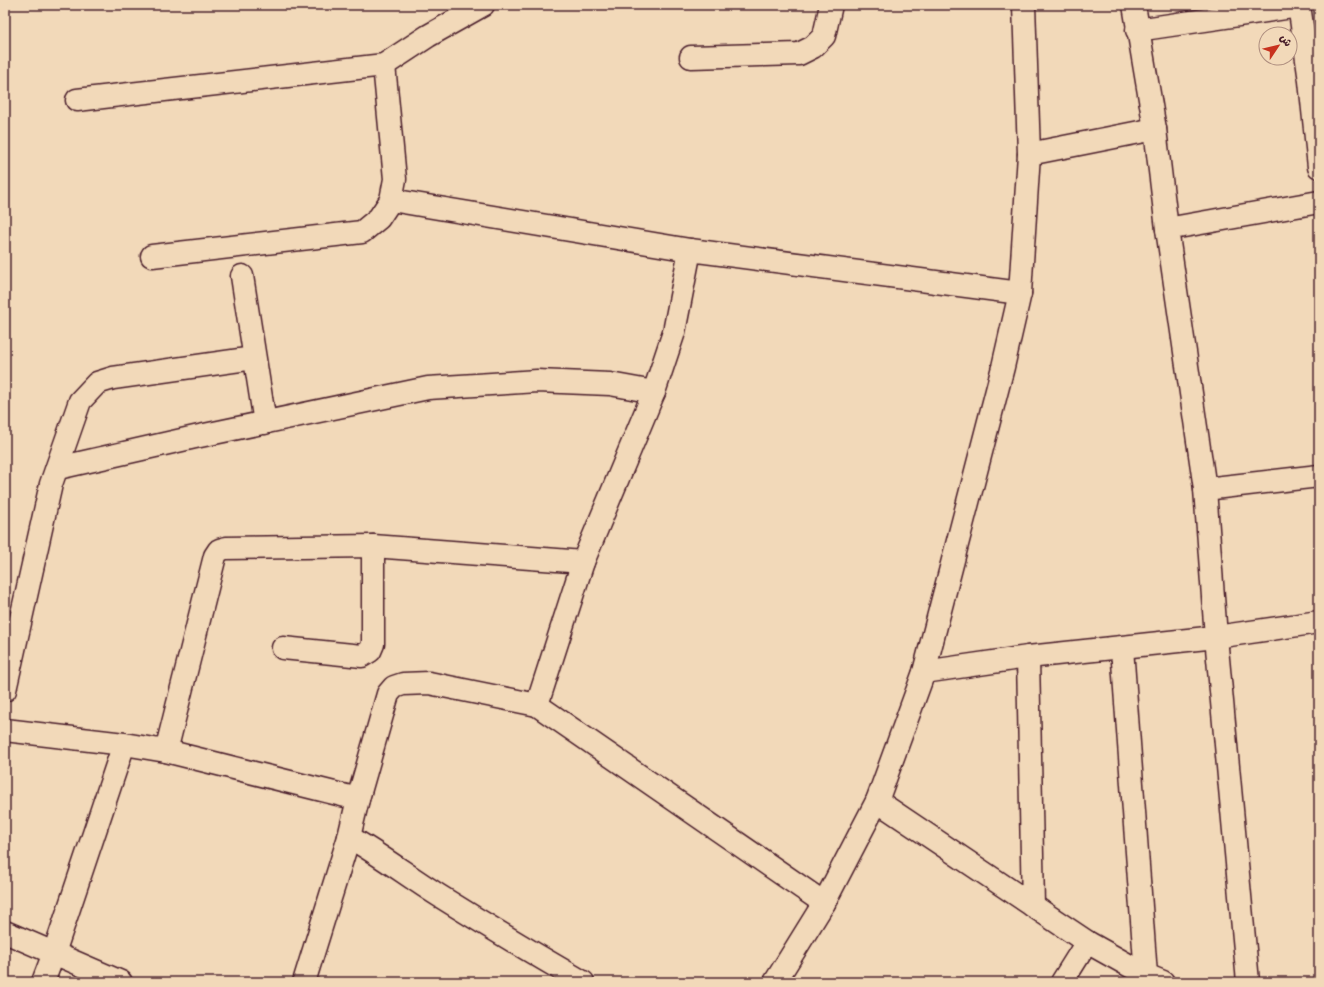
<svg xmlns="http://www.w3.org/2000/svg" width="1324" height="987" font-family="Kalam,'Playpen Sans Arabic',sans-serif">
  <style>
    .lines { fill: none; stroke-linecap: round; stroke-linejoin: round }
    .minor-casing { stroke: #4a1f2b; stroke-width: 25 }
    .minor { stroke: #f2d9b9; stroke-width: 22 }
  </style>
  <rect width="100%" height="100%" fill="#f2d9b9"/>
  <filter id="ink" filterUnits="userSpaceOnUse"><feTurbulence type="fractalNoise" baseFrequency=".025" numOctaves="2"/><feDisplacementMap in="SourceGraphic" scale="8" xChannelSelector="R" yChannelSelector="G"/><feConvolveMatrix kernelMatrix="1 2 1 2 8 2 1 2 1" color-interpolation-filters="sRGB"/></filter>
  <g filter="url(#ink)">
    <g class="lines">
      <g class="minor-casing">
        <g id="minor">
          <polyline points="1134,5 1155,129 1167,229 1205,489 1216,637 1248,982"/>
          <polyline points="1299,5 1310,81 1319,167"/>
          <polyline points="1137,30 1299,6"/>
          <polyline points="691,57 799,54 813,47 824,36 831,5"/>
          <polyline points="77,100 384,65 428,36 483,5"/>
          <polyline points="1029,154 1155,129"/>
          <polyline points="391,200 690,250 1020,293"/>
          <polyline points="1167,229 1319,202"/>
          <polyline points="152,256 362,232 379,218 391,200 395,179 384,65"/>
          <polyline points="242,276 265,423"/>
          <polyline points="58,468 195,437 428,388 537,381 610,384 654,392"/>
          <polyline points="1205,489 1319,476"/>
          <polyline points="283,648 362,656 370,651 373,644 373,546"/>
          <polyline points="1122,648 1146,975"/>
          <polyline points="1028,657 1033,906"/>
          <polyline points="924,672 1028,657 1216,637 1319,622"/>
          <polyline points="5,690 51,484 80,401 97,383 113,378 254,358"/>
          <polyline points="537,705 583,562 654,392 674,332 690,250"/>
          <polyline points="5,730 124,744 166,751 358,799"/>
          <polyline points="166,751 215,556 219,550 226,548 373,546 583,562"/>
          <polyline points="877,801 1087,942 1146,975 1163,982"/>
          <path d="M 349,837 C 379,854 408,876 438,895 C 486,925 534,954 583,982"/>
          <polyline points="5,932 121,982"/>
          <polyline points="43,982 54,953 124,744"/>
          <polyline points="304,982 349,837 358,799 388,694 394,687 403,684 429,683 537,705 824,903"/>
          <polyline points="775,982 824,903 877,801 924,672 1003,367 1020,293 1029,154 1024,5"/>
          <polyline points="1062,982 1087,942"/>
        </g>
      </g>
      <use href="#minor" class="minor"/>
    </g>
  </g>
  <rect width="1324" height="987" fill="none" stroke="#f2d9b9" stroke-width="20"/>
  <rect x="10" y="10" width="1304" height="967" fill="none" stroke="#4a1f2b" stroke-width="1.5" filter="url(#ink)"/>
  <g transform="translate(1278 46) rotate(55)"><circle r="19" fill="#f2d9b9" stroke="#af8f80"/>
  <path d="M0-3L7 15L0 10L-7 15Z" fill="#c8321e"/>
  <text y="-6" font-size="11" font-weight="bold" text-anchor="middle" fill="#4a1f2b">ش</text>
  </g>
</svg>
